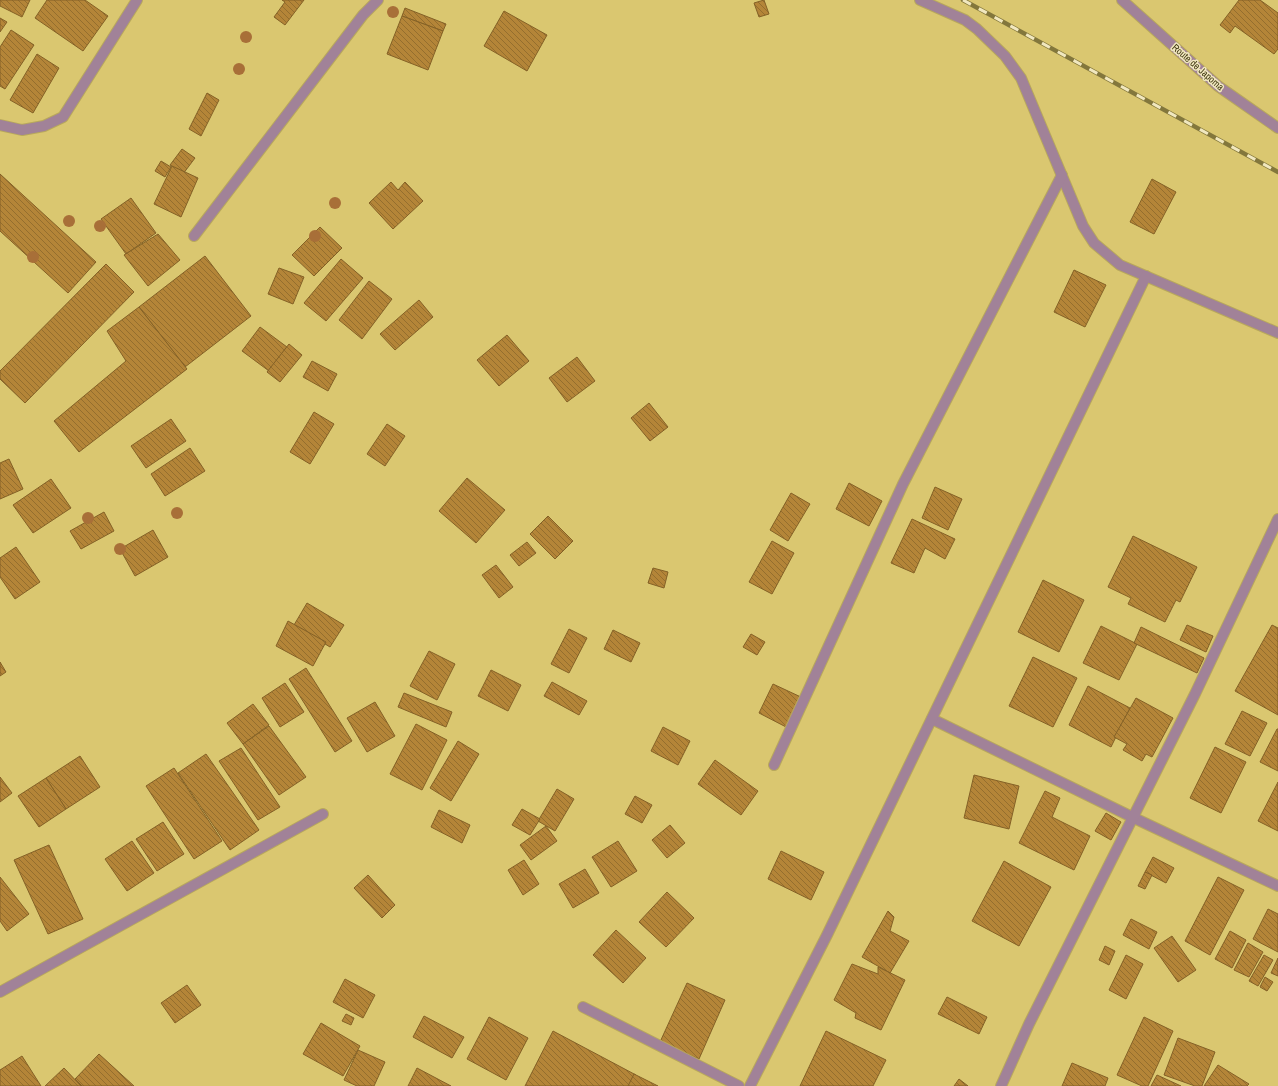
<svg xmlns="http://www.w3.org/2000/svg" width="1278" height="1086" font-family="'Archivo Narrow',sans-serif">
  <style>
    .building { fill: url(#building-back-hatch); stroke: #846126 }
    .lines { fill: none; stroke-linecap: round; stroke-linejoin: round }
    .minor-casing { stroke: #b8a85c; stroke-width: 12 }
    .minor { stroke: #a18298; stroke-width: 10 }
    .rail-casing { stroke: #83773c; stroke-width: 4.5 }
    .rail { stroke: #f1e8bf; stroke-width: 3; stroke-dasharray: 9; stroke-linecap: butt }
    .tree { fill: #a86f38 }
    .labels { text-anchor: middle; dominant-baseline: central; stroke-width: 3; stroke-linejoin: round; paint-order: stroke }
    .street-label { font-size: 10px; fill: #413914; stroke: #f1e8bf }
  </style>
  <defs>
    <pattern id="building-back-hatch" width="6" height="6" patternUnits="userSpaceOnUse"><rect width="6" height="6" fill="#b48538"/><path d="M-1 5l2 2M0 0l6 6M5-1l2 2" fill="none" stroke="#946e2e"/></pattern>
  </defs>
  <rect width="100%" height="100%" fill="#dac770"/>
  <g class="building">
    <polygon points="0,0 30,0 22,17 0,6"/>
    <polygon points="47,0 85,0 108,16 83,51 35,18"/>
    <polygon points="282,0 304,0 285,25 274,17 285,2"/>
    <polygon points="764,0 769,14 759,17 754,3"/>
    <polygon points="1239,0 1260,0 1278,13 1278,49 1274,54 1235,26 1230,33 1220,25"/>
    <polygon points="405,8 446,24 443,31 402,16"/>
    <polygon points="504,11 547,35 527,71 484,46"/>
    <polygon points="402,16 443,31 428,70 387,54"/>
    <polygon points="0,18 7,22 0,32"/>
    <polygon points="11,30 34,45 5,89 0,86 0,47"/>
    <polygon points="37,54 59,68 33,113 10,100"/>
    <polygon points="207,93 219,100 201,136 189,129"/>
    <polygon points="182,149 195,158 183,174 170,165"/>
    <polygon points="161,161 171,167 165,177 155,171"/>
    <polygon points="172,166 198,178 181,217 154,204"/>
    <polygon points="0,174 96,262 68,293 0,231"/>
    <polygon points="1152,179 1176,192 1154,234 1130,222"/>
    <polygon points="391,182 398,190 405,182 423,201 393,229 369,203"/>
    <polygon points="131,198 156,233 126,254 101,219"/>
    <polygon points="320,227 342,248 314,276 292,255"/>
    <polygon points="158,234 180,260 148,286 124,255"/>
    <polygon points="205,256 251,316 185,367 139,307"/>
    <polygon points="341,259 363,278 326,321 304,303"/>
    <polygon points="106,264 134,292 25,403 0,379 0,371"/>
    <polygon points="279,268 304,277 293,304 268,294"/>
    <polygon points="1074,270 1106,285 1085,327 1054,312"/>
    <polygon points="369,281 392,299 362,339 339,320"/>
    <polygon points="419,300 433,317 395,350 380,334"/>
    <polygon points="139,307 187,369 79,452 54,421 126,361 107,331"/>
    <polygon points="260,327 287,347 269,371 242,351"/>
    <polygon points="507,335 529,361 499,386 477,360"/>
    <polygon points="289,344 302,355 280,382 267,372"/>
    <polygon points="577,357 595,381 567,402 549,378"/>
    <polygon points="312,361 337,374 328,391 303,377"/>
    <polygon points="649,403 668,427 650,441 631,418"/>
    <polygon points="314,412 334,424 310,464 290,452"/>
    <polygon points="171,419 186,441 146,468 131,446"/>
    <polygon points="387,424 405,436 385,466 367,454"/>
    <polygon points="190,448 205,471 165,496 151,474"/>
    <polygon points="9,459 23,489 0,499 0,463"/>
    <polygon points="467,478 505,510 476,543 439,511"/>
    <polygon points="51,479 71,508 33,533 13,505"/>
    <polygon points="849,483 882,501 869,526 836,509"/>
    <polygon points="935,487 962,499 948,530 922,518"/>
    <polygon points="791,493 810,504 788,541 770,530"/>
    <polygon points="104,512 114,531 81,549 70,531"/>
    <polygon points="548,516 573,541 555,559 530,534"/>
    <polygon points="912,519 955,539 945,559 925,548 914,573 891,563"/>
    <polygon points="153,530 168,557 135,576 120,549"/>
    <polygon points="1133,536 1197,567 1180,602 1176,600 1165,622 1128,604 1131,598 1108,587"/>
    <polygon points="772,541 794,553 772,594 749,582"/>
    <polygon points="527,542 536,553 519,566 510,555"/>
    <polygon points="16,547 40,582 15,599 0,577 0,558"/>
    <polygon points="496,565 513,587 499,598 482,575"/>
    <polygon points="653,568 668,572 664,588 648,583"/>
    <polygon points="1043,580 1084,600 1059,652 1018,632"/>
    <polygon points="307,603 344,625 330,647 294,625"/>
    <polygon points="288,621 326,642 313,666 276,646"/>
    <polygon points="1187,625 1213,636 1206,652 1180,640"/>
    <polygon points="1272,625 1278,628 1278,715 1235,691"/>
    <polygon points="1101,626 1137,644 1119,680 1083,663"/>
    <polygon points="1141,627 1204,658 1197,673 1134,643"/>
    <polygon points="569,629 587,638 569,673 551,664"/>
    <polygon points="613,630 640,643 631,662 604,649"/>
    <polygon points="751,634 765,642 757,655 743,647"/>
    <polygon points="429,651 455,664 437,700 410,686"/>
    <polygon points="1033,657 1077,678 1053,727 1009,706"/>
    <polygon points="0,662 6,672 0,676"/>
    <polygon points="306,668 352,741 335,752 289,679"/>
    <polygon points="491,670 521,685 508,711 478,696"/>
    <polygon points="552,682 587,701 579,715 544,696"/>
    <polygon points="285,683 304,712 280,727 262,698"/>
    <polygon points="773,684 803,698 788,728 759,713"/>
    <polygon points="1088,686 1130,708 1111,747 1069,725"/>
    <polygon points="404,693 452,712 446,727 398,707"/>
    <polygon points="1136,698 1173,718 1152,757 1146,754 1142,761 1123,750 1127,744 1114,737"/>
    <polygon points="375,702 395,736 367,752 347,718"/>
    <polygon points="253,704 269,725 243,744 227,723"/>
    <polygon points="1242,711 1267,723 1250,756 1225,744"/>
    <polygon points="416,724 447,740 422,790 390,774"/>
    <polygon points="269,726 306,777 279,795 243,744"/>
    <polygon points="663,727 690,741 678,765 651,751"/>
    <polygon points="1277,729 1278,729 1278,771 1260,762"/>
    <polygon points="458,741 479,754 451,801 430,788"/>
    <polygon points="1215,747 1246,762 1221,813 1190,798"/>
    <polygon points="241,748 280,807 258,820 219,761"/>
    <polygon points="206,754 259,830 230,850 178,773"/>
    <polygon points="80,756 100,787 66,809 46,778"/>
    <polygon points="715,760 758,791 741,815 698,784"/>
    <polygon points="174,768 222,841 194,859 146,786"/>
    <polygon points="974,775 1019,786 1009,829 964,818"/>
    <polygon points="0,777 12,793 0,802"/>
    <polygon points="46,778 66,809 39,827 18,796"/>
    <polygon points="1278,782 1278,831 1258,821"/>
    <polygon points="557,789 574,799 555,831 538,821"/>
    <polygon points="1045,791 1060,798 1052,817 1090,836 1074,870 1019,843"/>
    <polygon points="635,796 652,805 642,823 625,814"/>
    <polygon points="522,809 540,819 530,835 512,825"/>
    <polygon points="439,810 470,825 462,843 431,827"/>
    <polygon points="1106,813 1121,822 1111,840 1095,831"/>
    <polygon points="163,822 184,854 157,871 136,839"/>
    <polygon points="670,825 685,843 667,858 652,840"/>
    <polygon points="546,826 557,841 531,860 520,845"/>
    <polygon points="132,841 154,873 127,891 105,859"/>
    <polygon points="618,841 637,871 611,887 592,857"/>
    <polygon points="49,845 83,919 48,934 14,860"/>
    <polygon points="781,851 824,872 811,900 768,879"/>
    <polygon points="1153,857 1174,868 1166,883 1145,872"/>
    <polygon points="524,860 539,884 523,895 508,870"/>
    <polygon points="1004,861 1051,887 1019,946 972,921"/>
    <polygon points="585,869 599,893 573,908 559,884"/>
    <polygon points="1145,872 1152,875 1145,889 1138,886"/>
    <polygon points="368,875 395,905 382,918 354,888"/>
    <polygon points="0,877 29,914 7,931 0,921"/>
    <polygon points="1218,877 1244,890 1210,955 1185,941"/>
    <polygon points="667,892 694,918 666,947 639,922"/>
    <polygon points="1268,909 1278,914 1278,952 1253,939"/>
    <polygon points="888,911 894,917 890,931 909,941 890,973 862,957"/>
    <polygon points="1131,919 1157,932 1149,949 1123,935"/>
    <polygon points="616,930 646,958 623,983 593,955"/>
    <polygon points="1230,931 1246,940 1232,968 1215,959"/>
    <polygon points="1172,936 1196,970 1178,982 1154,948"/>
    <polygon points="1248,943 1263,952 1249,977 1234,970"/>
    <polygon points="1105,946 1115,951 1109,965 1099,960"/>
    <polygon points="1126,955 1143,964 1126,999 1109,990"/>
    <polygon points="1264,955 1273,960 1258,986 1249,981"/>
    <polygon points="1278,958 1278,976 1271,973"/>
    <polygon points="852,964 878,974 878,967 905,980 881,1030 855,1018 856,1013 834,1000"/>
    <polygon points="1265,977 1273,982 1267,991 1260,987"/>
    <polygon points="345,979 375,995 363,1018 333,1002"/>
    <polygon points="687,983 725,1000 699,1059 660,1042"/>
    <polygon points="187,985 201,1005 175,1023 161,1003"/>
    <polygon points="947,997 987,1017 979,1034 938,1014"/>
    <polygon points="346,1014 354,1018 351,1025 342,1021"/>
    <polygon points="424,1016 464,1037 452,1058 413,1037"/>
    <polygon points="489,1017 528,1038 506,1080 467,1059"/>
    <polygon points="1144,1017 1173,1031 1148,1086 1142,1086 1117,1075"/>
    <polygon points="321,1023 360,1046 343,1076 303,1054"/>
    <polygon points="553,1031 636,1075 630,1086 525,1086"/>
    <polygon points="826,1031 886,1060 873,1086 800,1086"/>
    <polygon points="1178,1038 1215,1052 1202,1086 1195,1086 1164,1075"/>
    <polygon points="358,1050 385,1062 374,1086 357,1086 344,1080"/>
    <polygon points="99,1054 134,1086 82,1086 75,1079"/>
    <polygon points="22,1056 41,1086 0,1086 0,1070"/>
    <polygon points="1072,1063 1108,1078 1105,1086 1062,1086"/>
    <polygon points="1218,1065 1249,1084 1247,1086 1204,1086"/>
    <polygon points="64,1068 81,1086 45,1086"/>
    <polygon points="417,1068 451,1086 408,1086"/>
    <polygon points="634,1074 658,1086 628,1086"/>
    <polygon points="1157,1075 1181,1086 1151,1086"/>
    <polygon points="959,1079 968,1086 954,1086"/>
  </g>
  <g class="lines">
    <g class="minor-casing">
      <g id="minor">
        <polyline points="920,0 965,20 977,29 1005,56 1021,78 1083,226 1094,243 1120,265 1278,333"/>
        <polyline points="1122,0 1218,86 1278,128"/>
        <polyline points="0,125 22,130 44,126 63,117 137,0"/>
        <polyline points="194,236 363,15 378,0"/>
        <polyline points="932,719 1132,817 1278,886"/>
        <polyline points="774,765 903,484 1062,175"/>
        <polyline points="0,992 323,814"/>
        <polyline points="583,1007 739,1086"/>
        <polyline points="750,1086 827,935 1146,276"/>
        <polyline points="1001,1086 1029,1024 1195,694 1278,519"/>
      </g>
    </g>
    <use href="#minor" class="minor"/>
    <g class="rail-casing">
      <polyline id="rail" points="963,0 1278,172"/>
    </g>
    <use href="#rail" class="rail"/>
  </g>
  <g class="tree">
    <circle cx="393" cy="12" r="6"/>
    <circle cx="246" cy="37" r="6"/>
    <circle cx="239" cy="69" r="6"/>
    <circle cx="335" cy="203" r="6"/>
    <circle cx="69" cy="221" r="6"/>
    <circle cx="100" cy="226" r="6"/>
    <circle cx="315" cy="236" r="6"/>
    <circle cx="33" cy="257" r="6"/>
    <circle cx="177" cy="513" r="6"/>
    <circle cx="88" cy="518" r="6"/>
    <circle cx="120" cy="549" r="6"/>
  </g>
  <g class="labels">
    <g class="street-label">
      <text transform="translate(1198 67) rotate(41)">Route de Japoma</text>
    </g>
  </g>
</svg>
